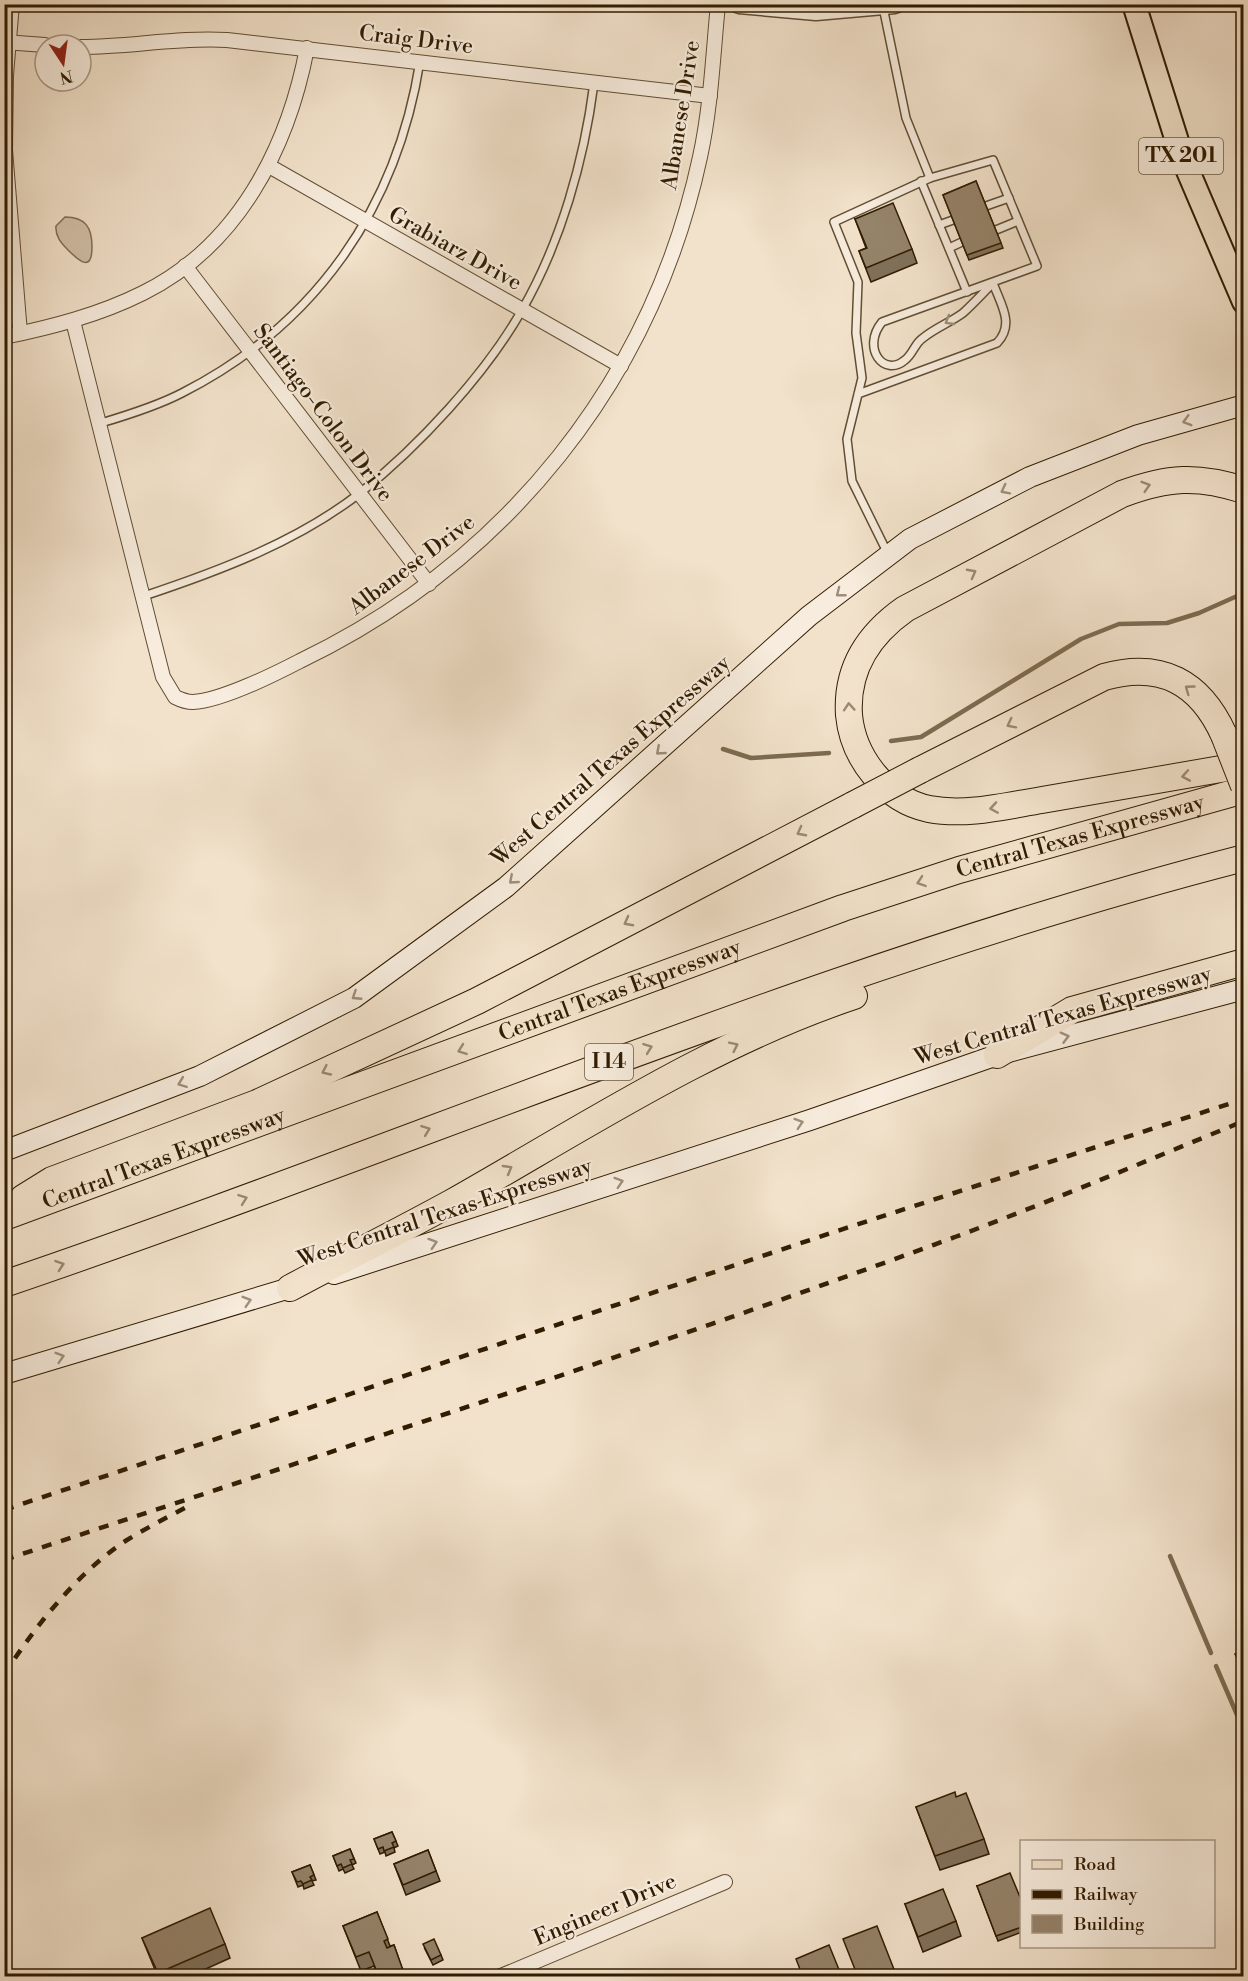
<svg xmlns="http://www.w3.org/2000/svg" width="1248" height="1981" font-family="'Libre Bodoni',serif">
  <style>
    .green { fill: #d1c0a8; stroke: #816e54; stroke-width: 1.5 }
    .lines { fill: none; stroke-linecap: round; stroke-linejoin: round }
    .stream { stroke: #7d6b50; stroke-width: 4.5 }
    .service-casing { stroke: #614e33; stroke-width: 10 }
    .minor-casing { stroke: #614e33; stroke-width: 16 }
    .tertiary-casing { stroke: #614e33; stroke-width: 21 }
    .secondary-casing { stroke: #311c00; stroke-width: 22 }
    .primary-casing { stroke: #311c00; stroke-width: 26 }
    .motorway-casing { stroke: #311c00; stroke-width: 28 }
    .service { stroke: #f7ecdd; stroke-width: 7 }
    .minor { stroke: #f7ecdd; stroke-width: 14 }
    .tertiary { stroke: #f7ecdd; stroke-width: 18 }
    .secondary { stroke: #f7ecdd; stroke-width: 20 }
    .primary { stroke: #f2e2cb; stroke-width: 22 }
    .motorway { stroke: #f2e2cb; stroke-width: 26 }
    .rail { stroke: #311c00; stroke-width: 4.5; stroke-dasharray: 10 10; stroke-linecap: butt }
    .motorway-bridge-casing { stroke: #311c00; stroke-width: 28; stroke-linecap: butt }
    .motorway-bridge { stroke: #f2e2cb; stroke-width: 26 }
    .wall { fill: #80715b; stroke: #311c00; stroke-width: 1.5 }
    .building { fill: #95836a; stroke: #311c00; stroke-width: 1.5 }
    .oneway { stroke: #9e8e7a }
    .oneway2 { stroke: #9b8970 }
    .labels { text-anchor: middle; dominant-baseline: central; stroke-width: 4.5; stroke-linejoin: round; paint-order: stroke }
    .shield { fill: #f7ecdd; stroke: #6c5a42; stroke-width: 1.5 }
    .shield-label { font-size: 21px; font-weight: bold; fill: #311c00 }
    .street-label { font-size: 22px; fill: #311c00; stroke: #f7ecdd }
  </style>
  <rect width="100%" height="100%" fill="#f2e2cb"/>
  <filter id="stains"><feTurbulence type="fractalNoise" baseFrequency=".00333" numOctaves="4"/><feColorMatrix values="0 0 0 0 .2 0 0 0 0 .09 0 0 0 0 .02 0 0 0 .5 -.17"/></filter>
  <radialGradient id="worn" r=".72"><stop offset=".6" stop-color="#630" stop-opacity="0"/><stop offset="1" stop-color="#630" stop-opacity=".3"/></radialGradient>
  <path class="green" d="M 65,217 C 86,217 92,228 92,247 C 92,272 80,262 68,250 C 61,243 55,236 56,226 Z"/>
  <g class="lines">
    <g class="stream">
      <polyline points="891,741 921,737 1081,639 1119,624 1167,623 1199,613 1244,593"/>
      <polyline points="723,749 751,758 829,753"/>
      <polyline points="1170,1556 1211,1653"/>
      <polyline points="1216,1666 1244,1731"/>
    </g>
    <g class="service-casing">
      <g id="service">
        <polyline points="883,7 906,118 930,178"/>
        <polyline points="921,181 967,292"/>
        <polyline points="986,206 1009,198"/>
        <polyline points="939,225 953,220"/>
        <polyline points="996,230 1018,221"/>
        <polyline points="949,248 962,242"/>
        <path d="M 858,394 L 997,343 C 1015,324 1001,305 993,283 C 983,293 973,304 963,313 C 951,322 935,328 923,338 C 915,343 913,354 905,360 C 884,378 861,348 882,322 L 1037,266 L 993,160 L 930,178 L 834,222 L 858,282 L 856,333 L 862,378 L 847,439 L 852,481 L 888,554"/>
        <path d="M 101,423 C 128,415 157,406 182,393 C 316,325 397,208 420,61"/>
        <path d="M 144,596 C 219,571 297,542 360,493 C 418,447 485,375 522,310 C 561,242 584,161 594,83"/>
      </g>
    </g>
    <g class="minor-casing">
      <g id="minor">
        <polyline points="12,4 6,75 5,150 20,333"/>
        <polyline points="4,42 45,45"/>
        <path d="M 81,47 C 130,47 178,37 227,40 L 710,96"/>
        <polyline points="269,166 621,366"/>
        <polyline points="185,266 429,584"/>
        <path d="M 73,321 L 163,677 L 175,697 C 181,700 186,702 193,702 C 220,701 275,674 300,661 C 506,562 652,381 700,157 C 711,107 713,55 718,4"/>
        <path d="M 4,337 C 52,327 99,315 143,293 C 238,246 288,148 307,48"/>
        <polyline points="501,1976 725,1882"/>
      </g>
    </g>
    <g class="tertiary-casing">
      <polyline id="tertiary" points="739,4 816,11 895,4"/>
    </g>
    <g class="secondary-casing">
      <g id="secondary">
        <polyline points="4,1151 200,1076 354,998 506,887 809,616 910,539 1030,477 1138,435 1244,405"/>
        <polyline points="334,1274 810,1120 997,1055 1244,989"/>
        <polyline points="4,1374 303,1284"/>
      </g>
    </g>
    <g class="primary-casing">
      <polyline id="primary" points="1134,4 1182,157 1244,302"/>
    </g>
    <g class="motorway-casing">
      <g id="motorway">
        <path d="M 1244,490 C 1197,475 1168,477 1122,494 L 905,609 C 868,635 846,669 849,715 C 853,758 886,800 929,809 C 966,816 1005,806 1042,800 C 1109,789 1176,777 1244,765"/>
        <path d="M 920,770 L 1104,677 C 1161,661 1200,682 1224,735"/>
        <polyline points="997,1055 1072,1010 1244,962"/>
        <polyline points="23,1198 52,1180 257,1103 477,1001 853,805"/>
        <path id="s1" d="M 4,1217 L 843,908 L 959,870 L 1244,790"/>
        <path d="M 4,1284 C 418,1143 820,967 1244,858"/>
        <path d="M 290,1288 C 344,1259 398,1232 451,1203 C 582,1129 710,1044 854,996"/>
      </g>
    </g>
    <use href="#service" class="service"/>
    <use href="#minor" class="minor"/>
    <use href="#tertiary" class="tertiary"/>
    <use href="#secondary" class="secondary"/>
    <use href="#primary" class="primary"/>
    <use href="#motorway" class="motorway"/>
    <g class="rail">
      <polyline points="4,1510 837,1231 1244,1099"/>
      <path d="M 4,1560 C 322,1454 641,1353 955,1237 C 1052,1201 1148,1160 1244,1121"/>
      <path d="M 4,1675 C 35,1626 79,1571 127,1540 C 148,1527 170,1516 192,1504"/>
    </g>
    <g class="motorway-bridge-casing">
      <g id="motorway-bridge">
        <polyline points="1224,735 1244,786"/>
        <polyline points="853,805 920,770"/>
      </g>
    </g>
    <use href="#motorway-bridge" class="motorway-bridge"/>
  </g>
  <g class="wall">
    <polygon points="976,181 1003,248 969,260 943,195"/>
    <polygon points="855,219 912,249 917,263 871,282 859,251 866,248"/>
    <polygon points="956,1797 984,1839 989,1854 940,1870 916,1807"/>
    <polygon points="392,1832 398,1846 394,1848 395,1852 386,1856 385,1852 380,1854 374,1839"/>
    <polygon points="350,1849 356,1863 352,1865 354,1869 345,1873 343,1869 339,1871 333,1856"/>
    <polygon points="428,1850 440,1881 406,1895 394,1864"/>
    <polygon points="310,1865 316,1880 312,1881 314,1885 304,1889 303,1885 298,1887 292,1872"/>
    <polygon points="977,1886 1022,1902 1022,1932 998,1941"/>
    <polygon points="905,1904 956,1921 961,1936 923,1952"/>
    <polygon points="377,1912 390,1946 394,1945 405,1977 378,1977 374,1966 361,1971 343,1926"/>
    <polygon points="142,1938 225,1944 230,1958 188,1977 158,1977"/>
    <polygon points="425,1949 441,1955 443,1960 433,1965"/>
  </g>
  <g class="building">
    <polygon points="976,181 1001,243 967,255 943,195"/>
    <polygon points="893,203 912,249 866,268 859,251 867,248 855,219"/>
    <polygon points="1244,1651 1244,1674 1235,1654"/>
    <polygon points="955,1792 956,1797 966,1793 984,1839 935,1856 916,1807"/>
    <polygon points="392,1832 396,1841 392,1843 394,1847 384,1851 383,1847 378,1849 374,1839"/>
    <polygon points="350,1849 354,1859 350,1860 352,1864 343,1868 341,1864 337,1866 333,1856"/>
    <polygon points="428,1850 436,1871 403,1885 394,1864"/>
    <polygon points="310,1865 314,1875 310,1877 312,1880 303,1884 301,1881 297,1882 292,1872"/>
    <polygon points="1010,1873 1022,1902 1022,1927 996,1936 977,1886"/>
    <polygon points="943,1889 956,1921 918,1937 905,1904"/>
    <polygon points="210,1908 225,1944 158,1973 142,1938"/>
    <polygon points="377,1912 388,1939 384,1941 387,1948 394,1945 404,1973 397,1977 379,1977 369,1952 356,1957 343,1926"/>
    <polygon points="877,1926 897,1977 858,1977 843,1939"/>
    <polygon points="434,1939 441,1955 431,1960 423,1944"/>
    <polygon points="829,1945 842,1977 803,1977 796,1959"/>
  </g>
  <defs><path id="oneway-chevron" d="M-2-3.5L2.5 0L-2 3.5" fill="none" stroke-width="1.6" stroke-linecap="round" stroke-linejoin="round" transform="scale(1.5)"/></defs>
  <g class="oneway">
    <use href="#oneway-chevron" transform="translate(949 321) rotate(149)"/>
    <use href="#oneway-chevron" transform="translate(1187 421) rotate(164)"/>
    <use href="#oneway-chevron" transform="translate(1005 490) rotate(153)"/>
    <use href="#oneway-chevron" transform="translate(840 593) rotate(142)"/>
    <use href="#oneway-chevron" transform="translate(660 751) rotate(139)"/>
    <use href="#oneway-chevron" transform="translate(513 880) rotate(139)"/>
    <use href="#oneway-chevron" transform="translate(356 996) rotate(147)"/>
    <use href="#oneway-chevron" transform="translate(1065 1037) rotate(-15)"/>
    <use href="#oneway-chevron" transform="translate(182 1083) rotate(159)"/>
    <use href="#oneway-chevron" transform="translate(799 1123) rotate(-18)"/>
    <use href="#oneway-chevron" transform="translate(619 1182) rotate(-18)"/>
    <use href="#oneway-chevron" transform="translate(433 1243) rotate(-18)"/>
    <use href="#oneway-chevron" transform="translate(247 1301) rotate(-17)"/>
    <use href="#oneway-chevron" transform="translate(60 1357) rotate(-17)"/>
  </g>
  <g class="oneway2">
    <use href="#oneway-chevron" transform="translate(1146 486) rotate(-17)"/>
    <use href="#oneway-chevron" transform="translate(972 573) rotate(-28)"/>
    <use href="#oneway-chevron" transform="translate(1189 689) rotate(-144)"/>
    <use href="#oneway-chevron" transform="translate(849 707) rotate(-94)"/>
    <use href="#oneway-chevron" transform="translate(1011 724) rotate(153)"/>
    <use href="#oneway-chevron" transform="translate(1186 776) rotate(170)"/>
    <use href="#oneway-chevron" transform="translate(994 808) rotate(171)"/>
    <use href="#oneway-chevron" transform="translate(801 832) rotate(152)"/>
    <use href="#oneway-chevron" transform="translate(921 882) rotate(161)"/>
    <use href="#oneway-chevron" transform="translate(628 922) rotate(152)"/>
    <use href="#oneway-chevron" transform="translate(734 1046) rotate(-26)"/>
    <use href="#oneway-chevron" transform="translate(648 1048) rotate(-20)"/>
    <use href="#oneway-chevron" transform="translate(462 1050) rotate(160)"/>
    <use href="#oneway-chevron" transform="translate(326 1071) rotate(155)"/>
    <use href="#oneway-chevron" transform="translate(426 1130) rotate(-21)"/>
    <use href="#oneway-chevron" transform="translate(508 1169) rotate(-30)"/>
    <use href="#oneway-chevron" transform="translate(243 1199) rotate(-20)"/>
    <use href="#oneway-chevron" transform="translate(60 1265) rotate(-19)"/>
  </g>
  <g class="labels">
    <g class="shield">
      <rect x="1139" y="138" width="84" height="36" rx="4.5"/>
      <rect x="585" y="1044" width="48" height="36" rx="4.5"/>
    </g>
    <g class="shield-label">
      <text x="1181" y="156">TX 201</text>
      <text x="609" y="1062">I 14</text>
    </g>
    <g class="street-label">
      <text transform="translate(416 40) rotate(7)">Craig Drive</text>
      <text transform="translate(681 115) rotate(-81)">Albanese Drive</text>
      <text transform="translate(455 249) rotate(29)">Grabiarz Drive</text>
      <text transform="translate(323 413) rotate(53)">Santiago-Colon Drive</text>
      <text transform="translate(412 565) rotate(-37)">Albanese Drive</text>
      <text transform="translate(611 761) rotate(-41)">West Central Texas Expressway</text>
      <text stroke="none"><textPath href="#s1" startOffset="1142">Central Texas Expressway</textPath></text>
      <text stroke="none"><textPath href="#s1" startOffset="656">Central Texas Expressway</textPath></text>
      <text transform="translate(1063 1016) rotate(-16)">West Central Texas Expressway</text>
      <text stroke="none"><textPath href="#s1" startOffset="170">Central Texas Expressway</textPath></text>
      <text transform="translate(445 1213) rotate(-18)">West Central Texas Expressway</text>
      <text transform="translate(605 1910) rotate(-23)">Engineer Drive</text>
    </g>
  </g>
  <rect width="1248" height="1981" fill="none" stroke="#f2e2cb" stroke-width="24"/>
  <rect x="6" y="6" width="1236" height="1969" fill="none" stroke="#311c00" stroke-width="3"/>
  <rect x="12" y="12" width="1224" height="1957" fill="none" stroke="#311c00" stroke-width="1.5"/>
  <rect x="1020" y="1840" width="195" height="108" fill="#f7ecdd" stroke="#a89985" stroke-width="1.5"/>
  <rect x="1032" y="1860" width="30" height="9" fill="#f2e2cb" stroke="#a89985" stroke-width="1.5"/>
  <text x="1074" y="1870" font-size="18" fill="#311c00">Road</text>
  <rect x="1032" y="1890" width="30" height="9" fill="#311c00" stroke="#a89985" stroke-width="1.5"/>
  <text x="1074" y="1900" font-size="18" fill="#311c00">Railway</text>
  <rect x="1032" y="1915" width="30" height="18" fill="#95836a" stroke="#a89985" stroke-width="1.5"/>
  <text x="1074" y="1930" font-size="18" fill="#311c00">Building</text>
  <g transform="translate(63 63) rotate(167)"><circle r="28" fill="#f7ecdd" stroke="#a89985" stroke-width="1.5"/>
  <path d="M0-4.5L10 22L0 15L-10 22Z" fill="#8f2418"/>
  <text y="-9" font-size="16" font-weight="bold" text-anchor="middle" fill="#311c00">N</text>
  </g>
  <rect width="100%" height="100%" filter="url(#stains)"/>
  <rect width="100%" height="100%" fill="url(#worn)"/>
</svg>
